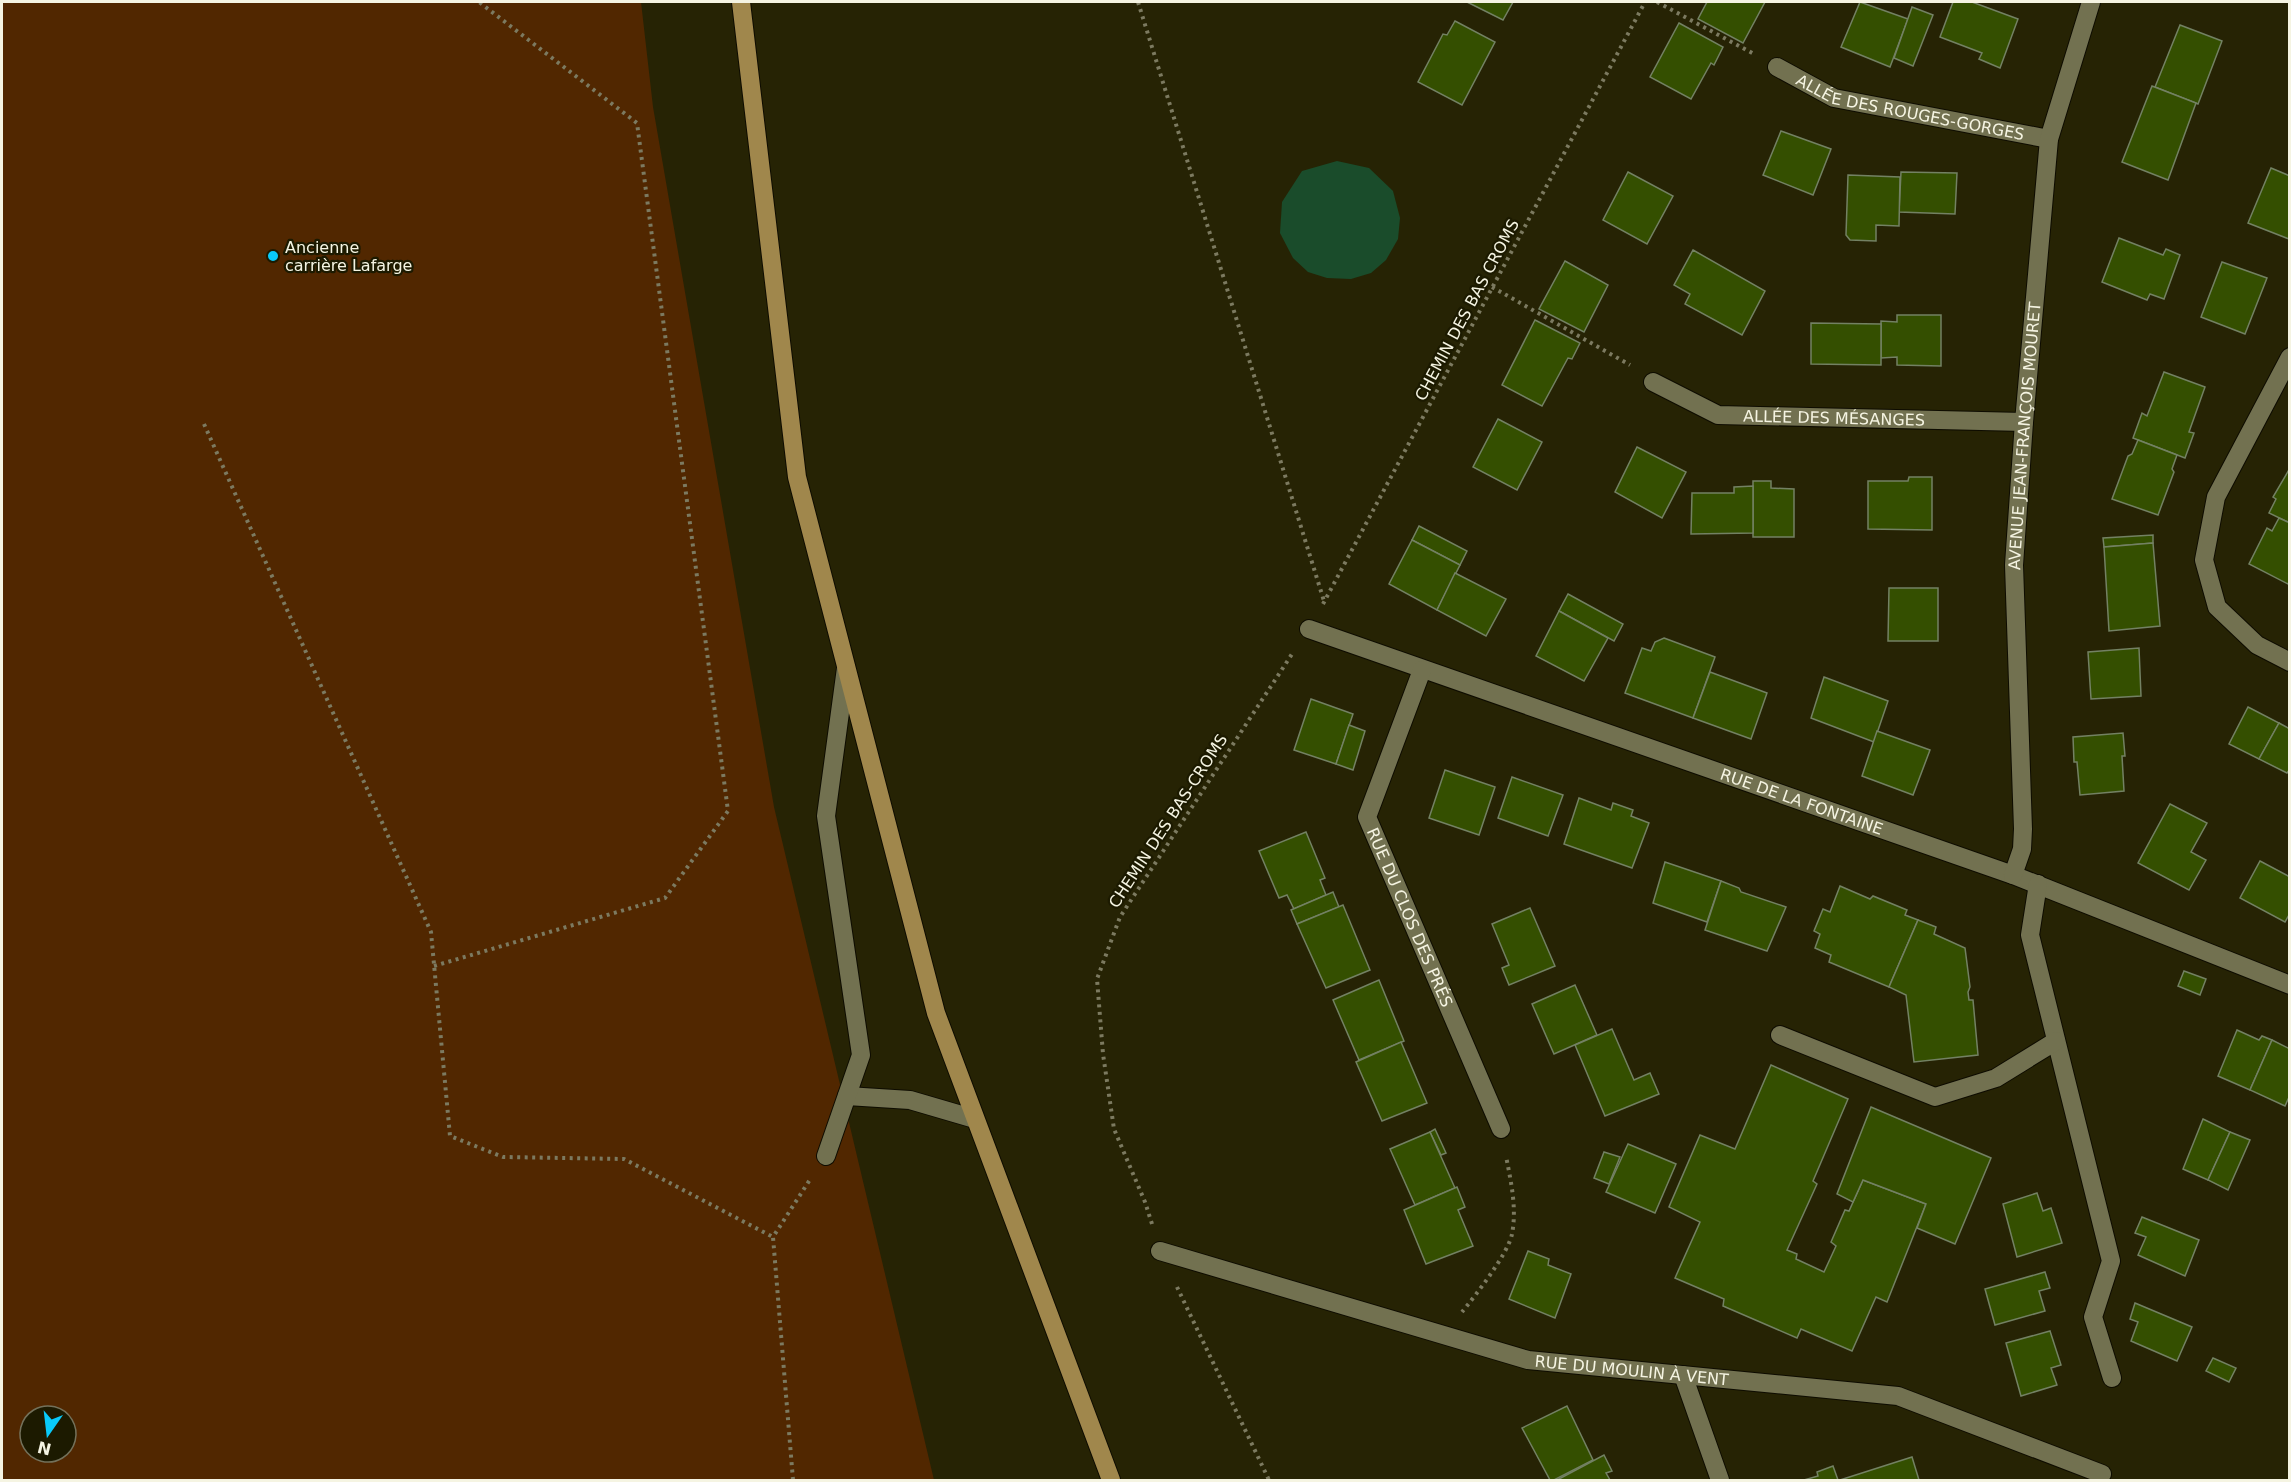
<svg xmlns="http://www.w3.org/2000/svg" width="2291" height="1482" font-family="'DejaVu Sans',sans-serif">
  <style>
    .green { fill: #512700; fill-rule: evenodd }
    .water { fill: #1a4c2b }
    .building { fill: #344f00; stroke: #738163; stroke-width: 1.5 }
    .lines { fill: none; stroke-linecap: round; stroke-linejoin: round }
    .minor-casing { stroke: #0e0c00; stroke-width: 20 }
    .major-casing { stroke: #0e0c00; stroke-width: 20 }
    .path { stroke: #7c7a60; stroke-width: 4; stroke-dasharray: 3 4.5; stroke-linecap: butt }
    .minor { stroke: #727150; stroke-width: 18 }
    .major { stroke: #a0874c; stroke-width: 18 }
    .poi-dot { fill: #09cafa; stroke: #1c1a00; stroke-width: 2 }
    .labels { text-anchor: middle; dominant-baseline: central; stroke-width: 4.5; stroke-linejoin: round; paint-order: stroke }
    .street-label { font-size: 16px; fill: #f5f4e2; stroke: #1c1a00 }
    .poi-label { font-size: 16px; fill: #f5f4e2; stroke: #1c1a00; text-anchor: start }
  </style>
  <rect width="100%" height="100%" fill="#262304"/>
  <path class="green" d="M 2,2 L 641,2 L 653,107 L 774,807 L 934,1480 L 2,1480 ZM 30,1416 L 66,1416 L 66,1452 L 30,1452 Z"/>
  <polygon class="water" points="1337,161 1369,168 1393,191 1400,218 1398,239 1386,260 1371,273 1351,279 1327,278 1308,272 1293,258 1280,233 1282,202 1302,171"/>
  <g class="building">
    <polygon points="1467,2 1513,2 1503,20"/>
    <polygon points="1707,2 1765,2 1743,43 1698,19"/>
    <polygon points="1860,2 1908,19 1890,67 1841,47"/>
    <polygon points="1953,2 1972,2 2018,19 2000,68 1979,59 1982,53 1940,37"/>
    <polygon points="1912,7 1933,15 1913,66 1894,58"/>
    <polygon points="1455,21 1495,42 1462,105 1418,82 1443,34 1447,35"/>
    <polygon points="1679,23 1723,47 1714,65 1711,63 1691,99 1650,77"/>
    <polygon points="2180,25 2222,41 2198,104 2155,87"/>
    <polygon points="2152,86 2196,103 2168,180 2122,162"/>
    <polygon points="1781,131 1831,149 1813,195 1763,175"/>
    <polygon points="2271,168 2290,176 2289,239 2248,223"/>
    <polygon points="1628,172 1673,196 1647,244 1603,220"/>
    <polygon points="1901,172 1957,173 1955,214 1899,212"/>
    <polygon points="1848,175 1900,177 1899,226 1876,225 1876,241 1850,240 1846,235"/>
    <polygon points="2119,238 2163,255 2166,249 2180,255 2164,299 2150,294 2147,300 2102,282"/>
    <polygon points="1693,250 1765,291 1742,335 1685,304 1690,294 1674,285"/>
    <polygon points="1565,261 1608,285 1584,332 1539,309"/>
    <polygon points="2222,262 2267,278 2245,334 2201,317"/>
    <polygon points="1897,315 1941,315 1941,366 1897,365 1897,357 1881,358 1881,321 1897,322"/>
    <polygon points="1535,320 1580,343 1572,359 1568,358 1542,406 1502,385"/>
    <polygon points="1811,323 1881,324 1881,365 1811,364"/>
    <polygon points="2164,372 2205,387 2189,432 2194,433 2185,458 2133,438 2142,413 2147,416"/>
    <polygon points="1498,419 1542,442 1517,490 1473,467"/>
    <polygon points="2138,440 2177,455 2172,469 2174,472 2158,515 2112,499 2128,456 2132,454"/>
    <polygon points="1637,447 1686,472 1662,518 1615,492"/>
    <polygon points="2290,468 2290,523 2269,513 2276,499 2273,497"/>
    <polygon points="1909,477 1932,477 1932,530 1868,529 1868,481 1908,481"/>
    <polygon points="1753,481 1771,481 1771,488 1794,489 1794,537 1753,537"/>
    <polygon points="1753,486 1753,533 1691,534 1692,493 1734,493 1734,487"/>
    <polygon points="2279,518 2290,523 2290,585 2249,564 2267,528 2272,531"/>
    <polygon points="1419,526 1467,551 1460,565 1412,540"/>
    <polygon points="2153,535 2153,543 2104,547 2103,538"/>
    <polygon points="1412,540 1460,565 1437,610 1389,584"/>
    <polygon points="2153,543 2160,626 2109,631 2104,547"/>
    <polygon points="1455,573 1506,599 1486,636 1437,610"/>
    <polygon points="1889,588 1938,588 1938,641 1888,641"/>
    <polygon points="1568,594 1623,624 1614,641 1559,611"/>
    <polygon points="1559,611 1608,638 1584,681 1536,656"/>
    <polygon points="1664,638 1715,657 1693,718 1625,693 1642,648 1651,651 1655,642"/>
    <polygon points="2139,648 2141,696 2091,699 2088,652"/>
    <polygon points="1710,672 1767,693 1751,739 1693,718"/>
    <polygon points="1824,677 1888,701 1874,742 1811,718"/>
    <polygon points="1311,699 1353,714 1336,764 1294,750"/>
    <polygon points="2248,707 2279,723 2259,759 2229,744"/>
    <polygon points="2279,723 2290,729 2290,769 2287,773 2259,759"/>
    <polygon points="1349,725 1365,731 1353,770 1336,764"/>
    <polygon points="1877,731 1930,750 1913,795 1862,776"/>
    <polygon points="2123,733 2125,756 2122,756 2124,791 2080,795 2077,762 2074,762 2073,737"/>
    <polygon points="1445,770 1495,787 1479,835 1429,818"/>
    <polygon points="1512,777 1563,795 1548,836 1498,818"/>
    <polygon points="1579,798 1611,810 1613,803 1633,810 1631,816 1649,823 1632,868 1564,844"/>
    <polygon points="2170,804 2207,823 2191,852 2206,860 2189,890 2138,863"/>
    <polygon points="1306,832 1325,878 1320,880 1326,895 1294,909 1287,895 1279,898 1259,851"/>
    <polygon points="2260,861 2290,877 2290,913 2285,922 2240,898"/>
    <polygon points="1665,862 1721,881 1707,922 1653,903"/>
    <polygon points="1721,881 1739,888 1741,892 1786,907 1767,951 1705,930"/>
    <polygon points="1840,886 1870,899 1873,896 1907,910 1905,915 1918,920 1889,987 1829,962 1831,955 1815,948 1820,934 1814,931 1823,909 1830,912"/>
    <polygon points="1333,892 1339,907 1297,924 1291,910"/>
    <polygon points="1343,905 1370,970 1326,988 1297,924"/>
    <polygon points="1530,908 1555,966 1509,985 1502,968 1509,965 1492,924"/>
    <polygon points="1918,920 1936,927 1934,934 1965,948 1970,987 1968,992 1969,1000 1973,1000 1978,1055 1914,1062 1906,995 1889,987"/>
    <polygon points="2184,971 2206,979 2200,995 2178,986"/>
    <polygon points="1379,980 1404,1041 1359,1060 1333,1000"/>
    <polygon points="1575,985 1597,1035 1554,1054 1532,1004"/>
    <polygon points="1612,1029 1634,1080 1650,1073 1659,1094 1605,1116 1575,1045"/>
    <polygon points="2237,1030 2259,1040 2262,1036 2272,1040 2250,1090 2218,1076"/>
    <polygon points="2272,1040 2290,1049 2290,1095 2285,1106 2250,1090"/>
    <polygon points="1401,1042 1427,1103 1382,1121 1356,1062"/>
    <polygon points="1771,1065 1848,1099 1813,1181 1817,1184 1787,1250 1797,1254 1796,1259 1824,1272 1836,1246 1831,1242 1845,1210 1849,1211 1863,1180 1926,1204 1887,1302 1876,1297 1852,1351 1801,1329 1797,1338 1723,1306 1724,1299 1675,1278 1700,1222 1669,1207 1700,1135 1735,1149"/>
    <polygon points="1871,1107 1991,1158 1955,1244 1917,1228 1926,1204 1863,1180 1853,1202 1837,1194"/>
    <polygon points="2203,1119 2230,1132 2208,1180 2183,1169"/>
    <polygon points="1435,1129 1446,1153 1441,1155 1430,1132"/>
    <polygon points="1430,1132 1455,1188 1415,1205 1390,1149"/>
    <polygon points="2230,1132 2250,1140 2228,1190 2208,1180"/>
    <polygon points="1628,1144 1676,1164 1655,1213 1606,1192"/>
    <polygon points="1604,1152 1620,1157 1609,1184 1594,1178"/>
    <polygon points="1457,1187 1465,1207 1458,1210 1473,1246 1426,1264 1404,1210"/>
    <polygon points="2037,1193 2043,1211 2051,1208 2062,1243 2017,1257 2003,1204"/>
    <polygon points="2142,1217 2199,1240 2185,1276 2138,1255 2146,1237 2135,1233"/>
    <polygon points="1528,1251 1549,1259 1548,1265 1571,1274 1555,1318 1509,1299"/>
    <polygon points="2045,1272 2050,1288 2039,1291 2045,1311 1995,1325 1985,1289"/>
    <polygon points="2135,1303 2192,1327 2177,1361 2131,1341 2138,1322 2130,1319"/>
    <polygon points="2050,1331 2061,1365 2051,1368 2057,1385 2021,1396 2006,1343"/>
    <polygon points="2213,1358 2236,1368 2229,1382 2206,1371"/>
    <polygon points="1567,1406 1593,1460 1554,1480 1550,1480 1522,1428"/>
    <polygon points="1604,1455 1612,1471 1606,1473 1610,1480 1557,1480"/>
    <polygon points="1912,1457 1919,1480 1840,1480"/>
    <polygon points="1833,1466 1838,1480 1804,1480 1818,1476 1817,1472"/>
  </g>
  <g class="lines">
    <g class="minor-casing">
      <g id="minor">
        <path id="s1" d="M 1777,67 L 1834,98 L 2049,139"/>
        <polyline points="2290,357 2216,497 2204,560 2217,607 2257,645 2290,662"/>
        <path id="s2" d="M 1653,382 L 1718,415 L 2024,422"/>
        <path id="s3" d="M 1309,629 L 2013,875 L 2290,985"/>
        <path id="s4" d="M 1422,670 L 1367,817 L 1501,1129"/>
        <path id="s5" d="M 2013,875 L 2022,849 L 2023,829 L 2014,565 L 2024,422 L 2049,139 L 2091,2"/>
        <polyline points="2038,884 2030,935 2111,1261 2093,1317 2112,1378"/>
        <polyline points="1780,1035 1935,1097 1996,1078 2056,1041"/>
        <polyline points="847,1096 910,1100 975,1119"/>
        <polyline points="826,1156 861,1055 826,816 846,668"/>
        <path id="s6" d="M 1160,1251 L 1528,1360 L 1898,1396 L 2102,1474"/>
        <polyline points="1683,1375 1720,1480"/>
      </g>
    </g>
    <g class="major-casing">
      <polyline id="major" points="741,2 797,477 936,1013 1111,1480"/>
    </g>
    <g class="path">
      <polyline points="1138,2 1324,601"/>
      <polyline points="1657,2 1754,54"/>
      <polyline points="1492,287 1630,365"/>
      <polyline points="204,424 431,932 450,1136 503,1157 624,1159 773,1237"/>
      <polyline points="1323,604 1645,2"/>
      <polyline points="434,966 665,898 728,811 637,123 479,2"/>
      <polyline points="1152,1224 1145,1202 1114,1129 1103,1054 1097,979 1120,917 1294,651"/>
      <polyline points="1177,1287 1269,1480"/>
      <path d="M 1462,1312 C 1475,1296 1508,1254 1512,1234 C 1517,1208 1511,1182 1506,1156"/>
      <polyline points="793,1480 773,1237 811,1178"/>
    </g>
    <use href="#minor" class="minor"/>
    <use href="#major" class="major"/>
  </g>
  <circle class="poi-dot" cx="273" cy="256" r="6"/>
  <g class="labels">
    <g class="street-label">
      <text stroke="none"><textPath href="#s1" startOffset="141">ALLÉE DES ROUGES-GORGES</textPath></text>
      <text transform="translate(1467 310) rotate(-62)">CHEMIN DES BAS CROMS</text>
      <text stroke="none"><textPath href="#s2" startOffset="189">ALLÉE DES MÉSANGES</textPath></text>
      <text stroke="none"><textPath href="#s5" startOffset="441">AVENUE JEAN-FRANÇOIS MOURET</textPath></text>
      <text stroke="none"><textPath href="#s3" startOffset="522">RUE DE LA FONTAINE</textPath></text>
      <text transform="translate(1168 821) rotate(-57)">CHEMIN DES BAS-CROMS</text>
      <text stroke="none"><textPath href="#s4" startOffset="266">RUE DU CLOS DES PRÉS</textPath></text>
      <text stroke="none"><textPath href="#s6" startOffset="488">RUE DU MOULIN À VENT</textPath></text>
    </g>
    <g class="poi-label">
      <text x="285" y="247">Ancienne<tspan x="285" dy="18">carrière Lafarge</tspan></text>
    </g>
  </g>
  <rect width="2291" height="1482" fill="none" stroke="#f5f4e2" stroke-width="6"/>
  <g transform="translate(48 1434) rotate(194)"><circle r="28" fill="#1c1a00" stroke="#73715a" stroke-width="1.5"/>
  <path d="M0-4.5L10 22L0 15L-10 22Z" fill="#09cafa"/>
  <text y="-9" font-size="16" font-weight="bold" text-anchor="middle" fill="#f5f4e2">N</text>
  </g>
</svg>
